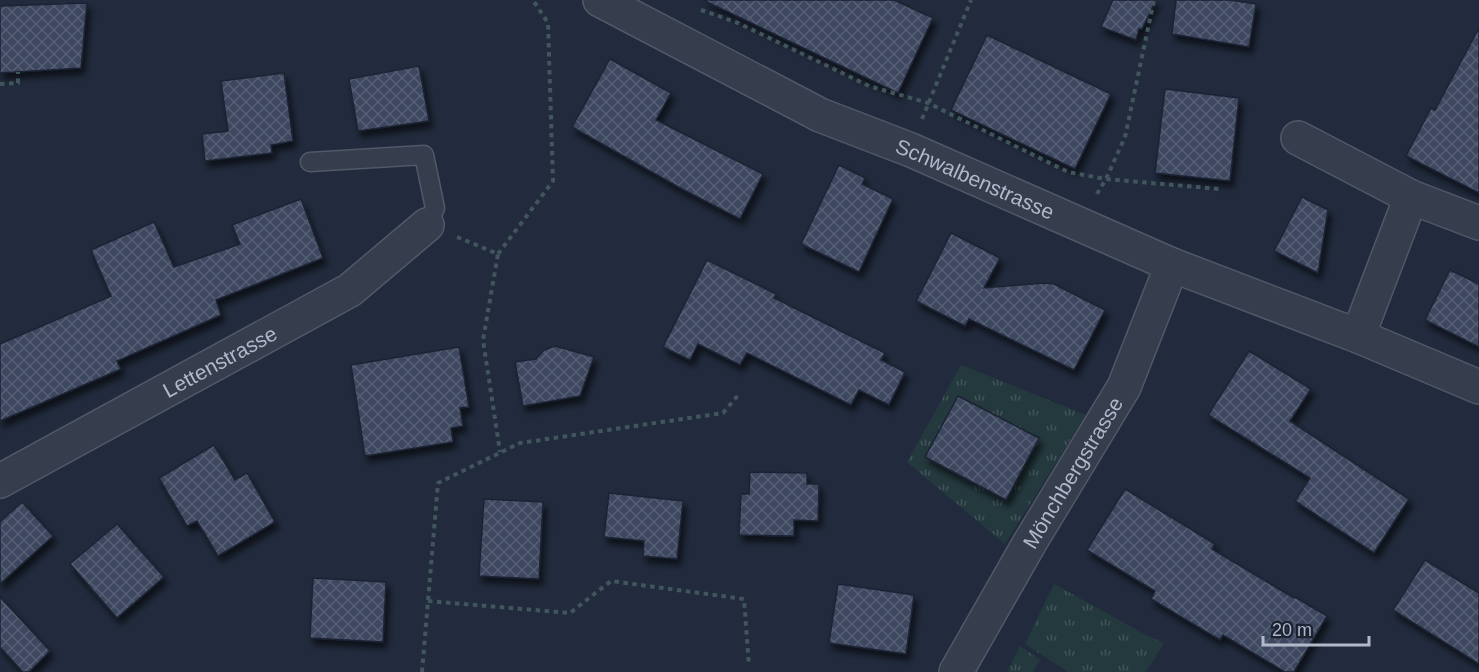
<svg xmlns="http://www.w3.org/2000/svg" width="1479" height="672" font-family="Helvetica,sans-serif">
  <style>
    .grass { fill: url(#grass-tufts) }
    .building { fill: url(#building-cross-hatch); stroke: #1d2434; stroke-width: 1.5; filter: url(#shadow) }
    .lines { fill: none; stroke-linecap: round; stroke-linejoin: round }
    .lane-casing { stroke: #515868; stroke-width: 21 }
    .street-casing { stroke: #515868; stroke-width: 36 }
    .path { stroke: #41565c; stroke-width: 4; stroke-dasharray: 4.5 4.5; stroke-linecap: butt }
    .lane { stroke: #363d4d; stroke-width: 18 }
    .street { stroke: #363d4d; stroke-width: 33 }
    .labels { text-anchor: middle; dominant-baseline: central; stroke-width: 6; stroke-linejoin: round; paint-order: stroke }
    .street-label { font-size: 21px; fill: #b1b8c9; stroke: #1b2232 }
  </style>
  <defs>
    <pattern id="grass-tufts" width="24" height="20" patternUnits="userSpaceOnUse" patternTransform="scale(1.5)"><rect width="24" height="20" fill="#24393e"/><path d="M3 7l-1-3M5 7V3M7 7l1-3M15 17l-1-3M17 17v-4M19 17l1-3" fill="none" stroke="#415459"/></pattern>
    <pattern id="building-cross-hatch" width="8" height="8" patternUnits="userSpaceOnUse" patternTransform="scale(1.5)"><rect width="8" height="8" fill="#3d475e"/><path d="M0 0l8 8M0 8l8-8" fill="none" stroke="#575f74"/></pattern>
    <filter id="shadow"><feDropShadow dx="3.5" dy="6" stdDeviation="3" flood-color="#0009"/></filter>
  </defs>
  <rect width="100%" height="100%" fill="#212b3d"/>
  <g class="grass">
    <polygon points="961,365 1086,415 1005,544 907,462"/>
    <polygon points="1054,584 1146,635 1164,643 1146,672 1068,672 1025,644"/>
    <polygon points="1020,646 1040,660 1033,672 1007,672"/>
  </g>
  <g class="building">
    <polygon points="703,0 894,0 933,18 898,93"/>
    <polygon points="1113,0 1156,0 1142,29 1139,29 1136,40 1101,27"/>
    <polygon points="1176,0 1230,0 1256,4 1249,47 1172,34"/>
    <polygon points="87,3 81,68 0,73 0,6"/>
    <polygon points="1479,28 1479,193 1406,156 1431,108 1435,110"/>
    <polygon points="987,35 1111,94 1075,169 951,110"/>
    <polygon points="610,59 671,93 656,120 763,174 740,219 682,189 572,127"/>
    <polygon points="419,66 429,121 358,131 349,79"/>
    <polygon points="284,73 293,141 271,145 272,153 205,161 202,134 228,131 221,81"/>
    <polygon points="1165,89 1239,98 1230,181 1155,173"/>
    <polygon points="839,165 865,178 862,184 893,199 859,272 801,244"/>
    <polygon points="1302,197 1328,210 1318,273 1274,251"/>
    <polygon points="301,199 323,258 216,300 221,315 117,361 121,369 0,421 0,344 111,296 91,250 154,222 174,267 240,244 232,225"/>
    <polygon points="951,233 1000,258 984,288 1044,283 1054,284 1105,310 1074,370 969,319 965,326 916,301 919,295 918,294 920,294"/>
    <polygon points="707,260 776,294 774,298 885,353 881,360 905,372 889,405 859,390 851,405 747,353 740,365 698,344 690,360 663,347"/>
    <polygon points="1450,270 1479,284 1479,347 1425,320"/>
    <polygon points="555,346 594,357 580,396 523,406 515,362 536,359 544,350"/>
    <polygon points="459,347 469,407 460,408 463,426 451,428 453,442 365,456 351,365"/>
    <polygon points="1249,351 1311,389 1290,421 1409,499 1374,553 1295,501 1310,478 1208,415"/>
    <polygon points="958,396 1039,438 1006,500 925,457"/>
    <polygon points="214,445 235,480 247,473 275,522 218,556 197,521 187,526 159,478"/>
    <polygon points="750,472 807,473 807,484 819,484 818,521 794,520 794,536 739,535 741,494 749,494"/>
    <polygon points="1125,489 1215,544 1212,549 1294,598 1295,597 1327,616 1294,672 1285,672 1223,635 1220,640 1151,599 1155,591 1087,550"/>
    <polygon points="609,493 683,501 677,559 643,556 644,541 604,537"/>
    <polygon points="484,499 543,502 539,579 479,576"/>
    <polygon points="22,502 53,536 0,584 0,522"/>
    <polygon points="117,524 164,577 117,618 70,564"/>
    <polygon points="1425,560 1479,593 1479,664 1393,610"/>
    <polygon points="313,578 386,582 383,642 310,638"/>
    <polygon points="838,584 914,595 906,654 829,643"/>
    <polygon points="0,597 50,651 29,672 23,672 0,647"/>
  </g>
  <g class="lines">
    <g class="lane-casing">
      <polyline id="lane" points="310,162 424,155 435,208 427,225"/>
    </g>
    <g class="street-casing">
      <g id="street">
        <path id="s1" d="M 600,0 L 820,115 L 911,150 L 1172,265 L 1358,336 L 1479,387"/>
        <polyline points="1298,138 1411,197 1479,223"/>
        <polyline points="1358,336 1411,197"/>
        <path id="s2" d="M 0,481 L 350,290 L 427,225"/>
        <path id="s3" d="M 956,672 L 1029,544 L 1124,387 L 1172,265"/>
      </g>
    </g>
    <g class="path">
      <polyline points="701,10 738,23 869,86 928,103 1068,172 1106,179 1219,189"/>
      <polyline points="0,84 18,83 18,72"/>
      <polyline points="922,119 971,0"/>
      <polyline points="1097,194 1106,179 1125,137 1154,0"/>
      <polyline points="457,237 498,254 483,340 500,452"/>
      <polyline points="498,254 553,181 548,23 533,0"/>
      <polyline points="428,601 570,613 611,581 744,599 749,666"/>
      <polyline points="422,672 438,483 520,443 723,413 740,393"/>
    </g>
    <use href="#lane" class="lane"/>
    <use href="#street" class="street"/>
  </g>
  <g class="labels">
    <g class="street-label">
      <text stroke="none"><textPath href="#s1" startOffset="416">Schwalbenstrasse</textPath></text>
      <text stroke="none"><textPath href="#s2" startOffset="250">Lettenstrasse</textPath></text>
      <text stroke="none"><textPath href="#s3" startOffset="231">Mönchbergstrasse</textPath></text>
    </g>
  </g>
  <path d="M1263 636v9h106v-9" fill="none" stroke="#b1b8c9" stroke-width="3"/>
  <text x="1272" y="636" font-size="18" fill="#b1b8c9" stroke="#1b2232" stroke-width="4.5" paint-order="stroke">20 m</text>
</svg>
